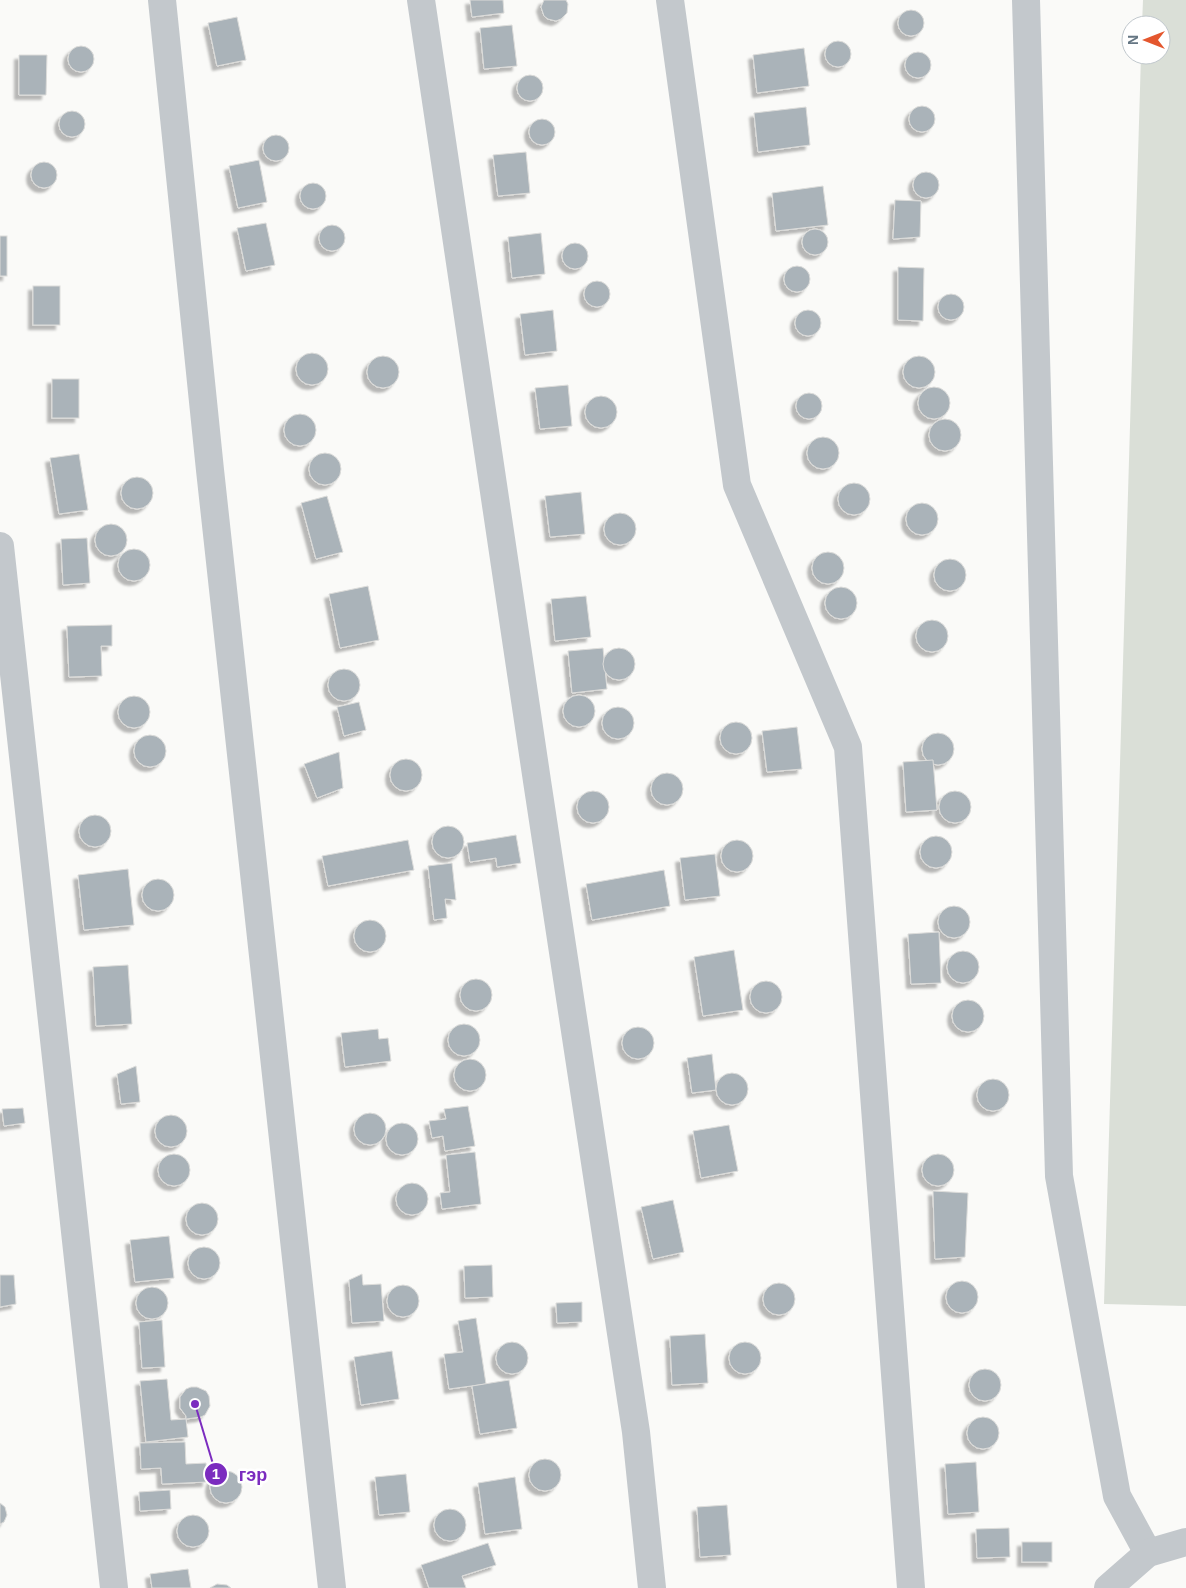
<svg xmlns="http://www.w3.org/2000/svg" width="1186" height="1588" font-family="Helvetica,sans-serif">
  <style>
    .green { fill: #dadfd7 }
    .building { fill: #aab3b9; stroke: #dcdcda; filter: url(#shadow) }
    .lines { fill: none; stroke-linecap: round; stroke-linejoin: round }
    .minor { stroke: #c3c8cc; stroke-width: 28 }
    .leader { fill: none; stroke: #7b2cbf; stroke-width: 2 }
    .callout-dot { fill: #7b2cbf; stroke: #fff; stroke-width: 2 }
    .mark-label { font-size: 15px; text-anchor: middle; font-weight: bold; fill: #fff }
    .callout-label { font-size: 18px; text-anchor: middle; font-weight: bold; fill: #7b2cbf; stroke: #fff; stroke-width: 5; stroke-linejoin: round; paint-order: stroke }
  </style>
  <defs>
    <filter id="shadow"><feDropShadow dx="-4.5" dy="4.5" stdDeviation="1" flood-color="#0004"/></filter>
  </defs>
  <rect width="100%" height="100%" fill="#fafaf8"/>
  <polygon class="green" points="1143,0 1186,0 1186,1306 1104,1304 1141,55 1161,55 1161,25 1142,25"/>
  <g class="building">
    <polygon points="470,0 503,0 504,13 472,17"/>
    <polygon points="544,0 566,0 568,4 567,13 561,19 556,21 548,19 544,16 541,7"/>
    <circle cx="911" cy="23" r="13"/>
    <polygon points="237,17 246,60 217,66 208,23"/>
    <polygon points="512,25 517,66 484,69 480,28"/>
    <circle cx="838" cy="54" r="13"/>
    <circle cx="81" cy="59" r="13"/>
    <polygon points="804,48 809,86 757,93 753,55"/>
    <circle cx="918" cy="65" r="13"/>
    <polygon points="19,55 47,55 46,95 19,95"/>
    <circle cx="530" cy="88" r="13"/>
    <circle cx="922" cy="119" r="13"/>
    <polygon points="806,107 810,145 758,152 754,113"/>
    <circle cx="72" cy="124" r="13"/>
    <circle cx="542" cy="132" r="13"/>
    <circle cx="276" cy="148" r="13"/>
    <polygon points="526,152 530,193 498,196 493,155"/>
    <polygon points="259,160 267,202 238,208 229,166"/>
    <circle cx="44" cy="175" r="13"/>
    <circle cx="926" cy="185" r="13"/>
    <circle cx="313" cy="196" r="13"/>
    <polygon points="823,186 828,225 776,231 772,193"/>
    <polygon points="895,200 921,201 920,237 893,239"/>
    <polygon points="266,223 275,265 246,271 237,228"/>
    <circle cx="332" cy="238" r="13"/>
    <circle cx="815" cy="242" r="13"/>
    <polygon points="541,233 545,274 512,278 508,237"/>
    <rect x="0" y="236" width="7" height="40"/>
    <circle cx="575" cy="256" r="13"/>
    <circle cx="797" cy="279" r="13"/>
    <polygon points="898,267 924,268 923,321 898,320"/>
    <circle cx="597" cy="294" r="13"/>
    <rect x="33" y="286" width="27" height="39"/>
    <circle cx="951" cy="307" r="13"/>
    <circle cx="808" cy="323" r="13"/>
    <polygon points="553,310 557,351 525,355 520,314"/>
    <circle cx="312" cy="369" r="16"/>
    <circle cx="919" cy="372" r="16"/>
    <circle cx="383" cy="372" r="16"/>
    <rect x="52" y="379" width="27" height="39"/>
    <polygon points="568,385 572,426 540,429 535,388"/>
    <circle cx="934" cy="403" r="16"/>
    <circle cx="809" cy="406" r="13"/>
    <circle cx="601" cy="412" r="16"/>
    <circle cx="300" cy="430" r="16"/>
    <circle cx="945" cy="435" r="16"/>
    <circle cx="823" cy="453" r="16"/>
    <circle cx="325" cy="469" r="16"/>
    <polygon points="79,454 88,510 59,514 50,458"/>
    <circle cx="137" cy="493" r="16"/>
    <circle cx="854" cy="499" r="16"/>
    <polygon points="581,492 585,534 550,537 545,496"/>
    <polygon points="327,496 343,552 316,559 301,503"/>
    <circle cx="922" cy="519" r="16"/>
    <circle cx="620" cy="529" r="16"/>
    <circle cx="111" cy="540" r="16"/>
    <polygon points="87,538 90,583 63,585 61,539"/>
    <circle cx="134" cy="565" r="16"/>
    <circle cx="828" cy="568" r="16"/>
    <circle cx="950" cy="575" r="16"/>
    <polygon points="368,586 379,640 340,648 329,594"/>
    <circle cx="841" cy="603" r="16"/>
    <polygon points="586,596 591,637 555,641 551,599"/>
    <circle cx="932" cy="636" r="16"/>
    <polygon points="112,625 112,646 101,646 102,676 69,677 67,626"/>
    <polygon points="603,648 607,689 572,693 568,651"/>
    <circle cx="619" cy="664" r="16"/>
    <circle cx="344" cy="685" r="16"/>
    <circle cx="579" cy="711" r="16"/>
    <circle cx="134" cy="712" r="16"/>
    <polygon points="359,702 366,730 344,736 337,707"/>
    <circle cx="618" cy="723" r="16"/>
    <circle cx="736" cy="738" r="16"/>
    <polygon points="797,727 802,769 767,772 762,731"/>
    <circle cx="938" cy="749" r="16"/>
    <circle cx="150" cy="751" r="16"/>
    <polygon points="339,752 343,788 317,798 304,764"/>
    <circle cx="406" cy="775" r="16"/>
    <polygon points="933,760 937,810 906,812 903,762"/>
    <circle cx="667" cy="789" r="16"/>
    <circle cx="593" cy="807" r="16"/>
    <circle cx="955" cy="807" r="16"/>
    <circle cx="95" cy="831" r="16"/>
    <circle cx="448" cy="842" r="16"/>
    <polygon points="516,835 521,863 497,867 496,858 470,862 467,843"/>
    <circle cx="936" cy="852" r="16"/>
    <polygon points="408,840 414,870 328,886 322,856"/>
    <circle cx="737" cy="856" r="16"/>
    <polygon points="715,854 720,896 685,900 680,858"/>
    <polygon points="452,863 456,900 445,899 447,918 434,920 428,866"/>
    <polygon points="128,869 134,925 84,930 78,875"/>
    <polygon points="664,870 670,906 592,920 586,884"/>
    <circle cx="158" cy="895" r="16"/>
    <circle cx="954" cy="922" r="16"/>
    <circle cx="370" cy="936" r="16"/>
    <polygon points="939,932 941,983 911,984 908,934"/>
    <polygon points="734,950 743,1010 703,1016 694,957"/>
    <circle cx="963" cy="967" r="16"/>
    <polygon points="128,965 132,1024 96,1026 93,967"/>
    <circle cx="476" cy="995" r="16"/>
    <circle cx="766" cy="997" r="16"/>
    <circle cx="968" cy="1016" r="16"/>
    <circle cx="464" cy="1040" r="16"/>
    <circle cx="638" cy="1043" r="16"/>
    <polygon points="378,1029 379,1039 388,1038 391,1061 345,1067 341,1033"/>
    <polygon points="712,1054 716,1090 692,1093 687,1058"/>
    <circle cx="470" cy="1075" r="16"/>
    <polygon points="136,1066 140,1102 121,1104 117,1074"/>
    <circle cx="732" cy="1089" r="16"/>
    <circle cx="993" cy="1095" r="16"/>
    <polygon points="468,1106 475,1146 445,1151 443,1136 432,1138 429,1121 446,1119 444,1109"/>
    <polygon points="23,1108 25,1123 4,1126 2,1109"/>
    <circle cx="370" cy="1129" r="16"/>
    <circle cx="171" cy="1131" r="16"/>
    <circle cx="402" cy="1139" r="16"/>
    <polygon points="729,1125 738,1171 701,1178 693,1131"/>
    <polygon points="475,1152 481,1204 442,1209 440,1193 450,1192 446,1155"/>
    <circle cx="174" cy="1170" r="16"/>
    <circle cx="938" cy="1170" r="16"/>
    <circle cx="412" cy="1199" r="16"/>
    <polygon points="933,1191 968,1193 965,1257 935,1259"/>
    <polygon points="673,1200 684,1252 653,1259 641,1207"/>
    <circle cx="202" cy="1219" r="16"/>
    <polygon points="169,1236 174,1278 135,1282 130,1240"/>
    <circle cx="204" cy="1263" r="16"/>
    <polygon points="492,1265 493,1297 465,1298 464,1266"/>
    <polygon points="362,1274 363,1285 381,1284 384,1321 352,1323 349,1280"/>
    <polygon points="0,1275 14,1275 16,1304 0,1307"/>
    <circle cx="962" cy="1297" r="16"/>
    <circle cx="779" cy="1299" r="16"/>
    <circle cx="403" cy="1301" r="16"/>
    <circle cx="152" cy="1303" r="16"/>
    <polygon points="582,1302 582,1322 557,1323 556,1303"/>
    <polygon points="476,1318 486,1384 449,1389 444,1354 463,1352 458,1321"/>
    <polygon points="162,1320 165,1367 142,1368 139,1322"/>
    <polygon points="705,1334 708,1383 672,1385 670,1336"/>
    <circle cx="745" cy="1358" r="16"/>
    <circle cx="512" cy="1358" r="16"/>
    <polygon points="392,1351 399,1399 361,1405 354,1357"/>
    <circle cx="985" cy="1385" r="16"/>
    <polygon points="167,1379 171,1420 186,1419 188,1437 146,1442 140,1381"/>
    <polygon points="509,1380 517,1428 480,1434 472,1386"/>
    <polygon points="191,1387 197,1387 206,1391 209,1396 210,1406 205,1415 201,1417 186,1419 186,1416 180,1408 180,1397 186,1389"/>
    <circle cx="983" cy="1433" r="16"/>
    <polygon points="185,1442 186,1464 206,1463 207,1482 162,1484 161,1468 141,1469 140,1443"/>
    <circle cx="545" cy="1475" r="16"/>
    <polygon points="976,1462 979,1512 948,1514 945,1464"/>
    <circle cx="226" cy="1487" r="16"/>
    <polygon points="406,1474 410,1512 379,1515 375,1477"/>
    <polygon points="515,1477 522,1529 485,1534 478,1483"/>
    <polygon points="170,1490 171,1509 140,1511 139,1492"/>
    <polygon points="0,1503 5,1507 7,1515 4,1522 0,1524"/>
    <polygon points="727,1505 731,1555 700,1557 697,1507"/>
    <circle cx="450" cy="1525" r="16"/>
    <circle cx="193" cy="1531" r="16"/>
    <polygon points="1009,1528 1010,1557 977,1558 976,1529"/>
    <rect x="1022" y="1542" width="30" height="20"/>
    <polygon points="488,1543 496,1565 462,1576 466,1588 429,1588 421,1565"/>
    <polygon points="188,1569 191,1588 152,1588 150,1574"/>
    <polygon points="217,1584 227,1585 231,1588 210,1588"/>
  </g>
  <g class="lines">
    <g class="minor">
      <polyline points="162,0 210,470 332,1588"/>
      <polyline points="421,0 537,781 636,1432 652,1588"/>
      <polyline points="670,0 737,485 848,747 911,1588"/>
      <polyline points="1026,0 1059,1176 1117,1496 1148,1553"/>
      <polyline points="0,546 114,1588"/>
      <polyline points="1108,1588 1148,1553 1186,1542"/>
    </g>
  </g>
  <path class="leader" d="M195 1404L216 1474"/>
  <g class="callout-dot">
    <circle cx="195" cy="1404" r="5"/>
    <circle cx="216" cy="1474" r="12"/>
  </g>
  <g class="mark-label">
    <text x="216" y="1479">1</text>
  </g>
  <g class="callout-label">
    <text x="253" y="1481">гэр</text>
  </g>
  <g transform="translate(1146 40) rotate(270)"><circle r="24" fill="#ffffff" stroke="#c1c8cd"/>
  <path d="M0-4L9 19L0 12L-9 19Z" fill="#e4572e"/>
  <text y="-8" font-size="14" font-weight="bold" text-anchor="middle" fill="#657683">N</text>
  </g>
</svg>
